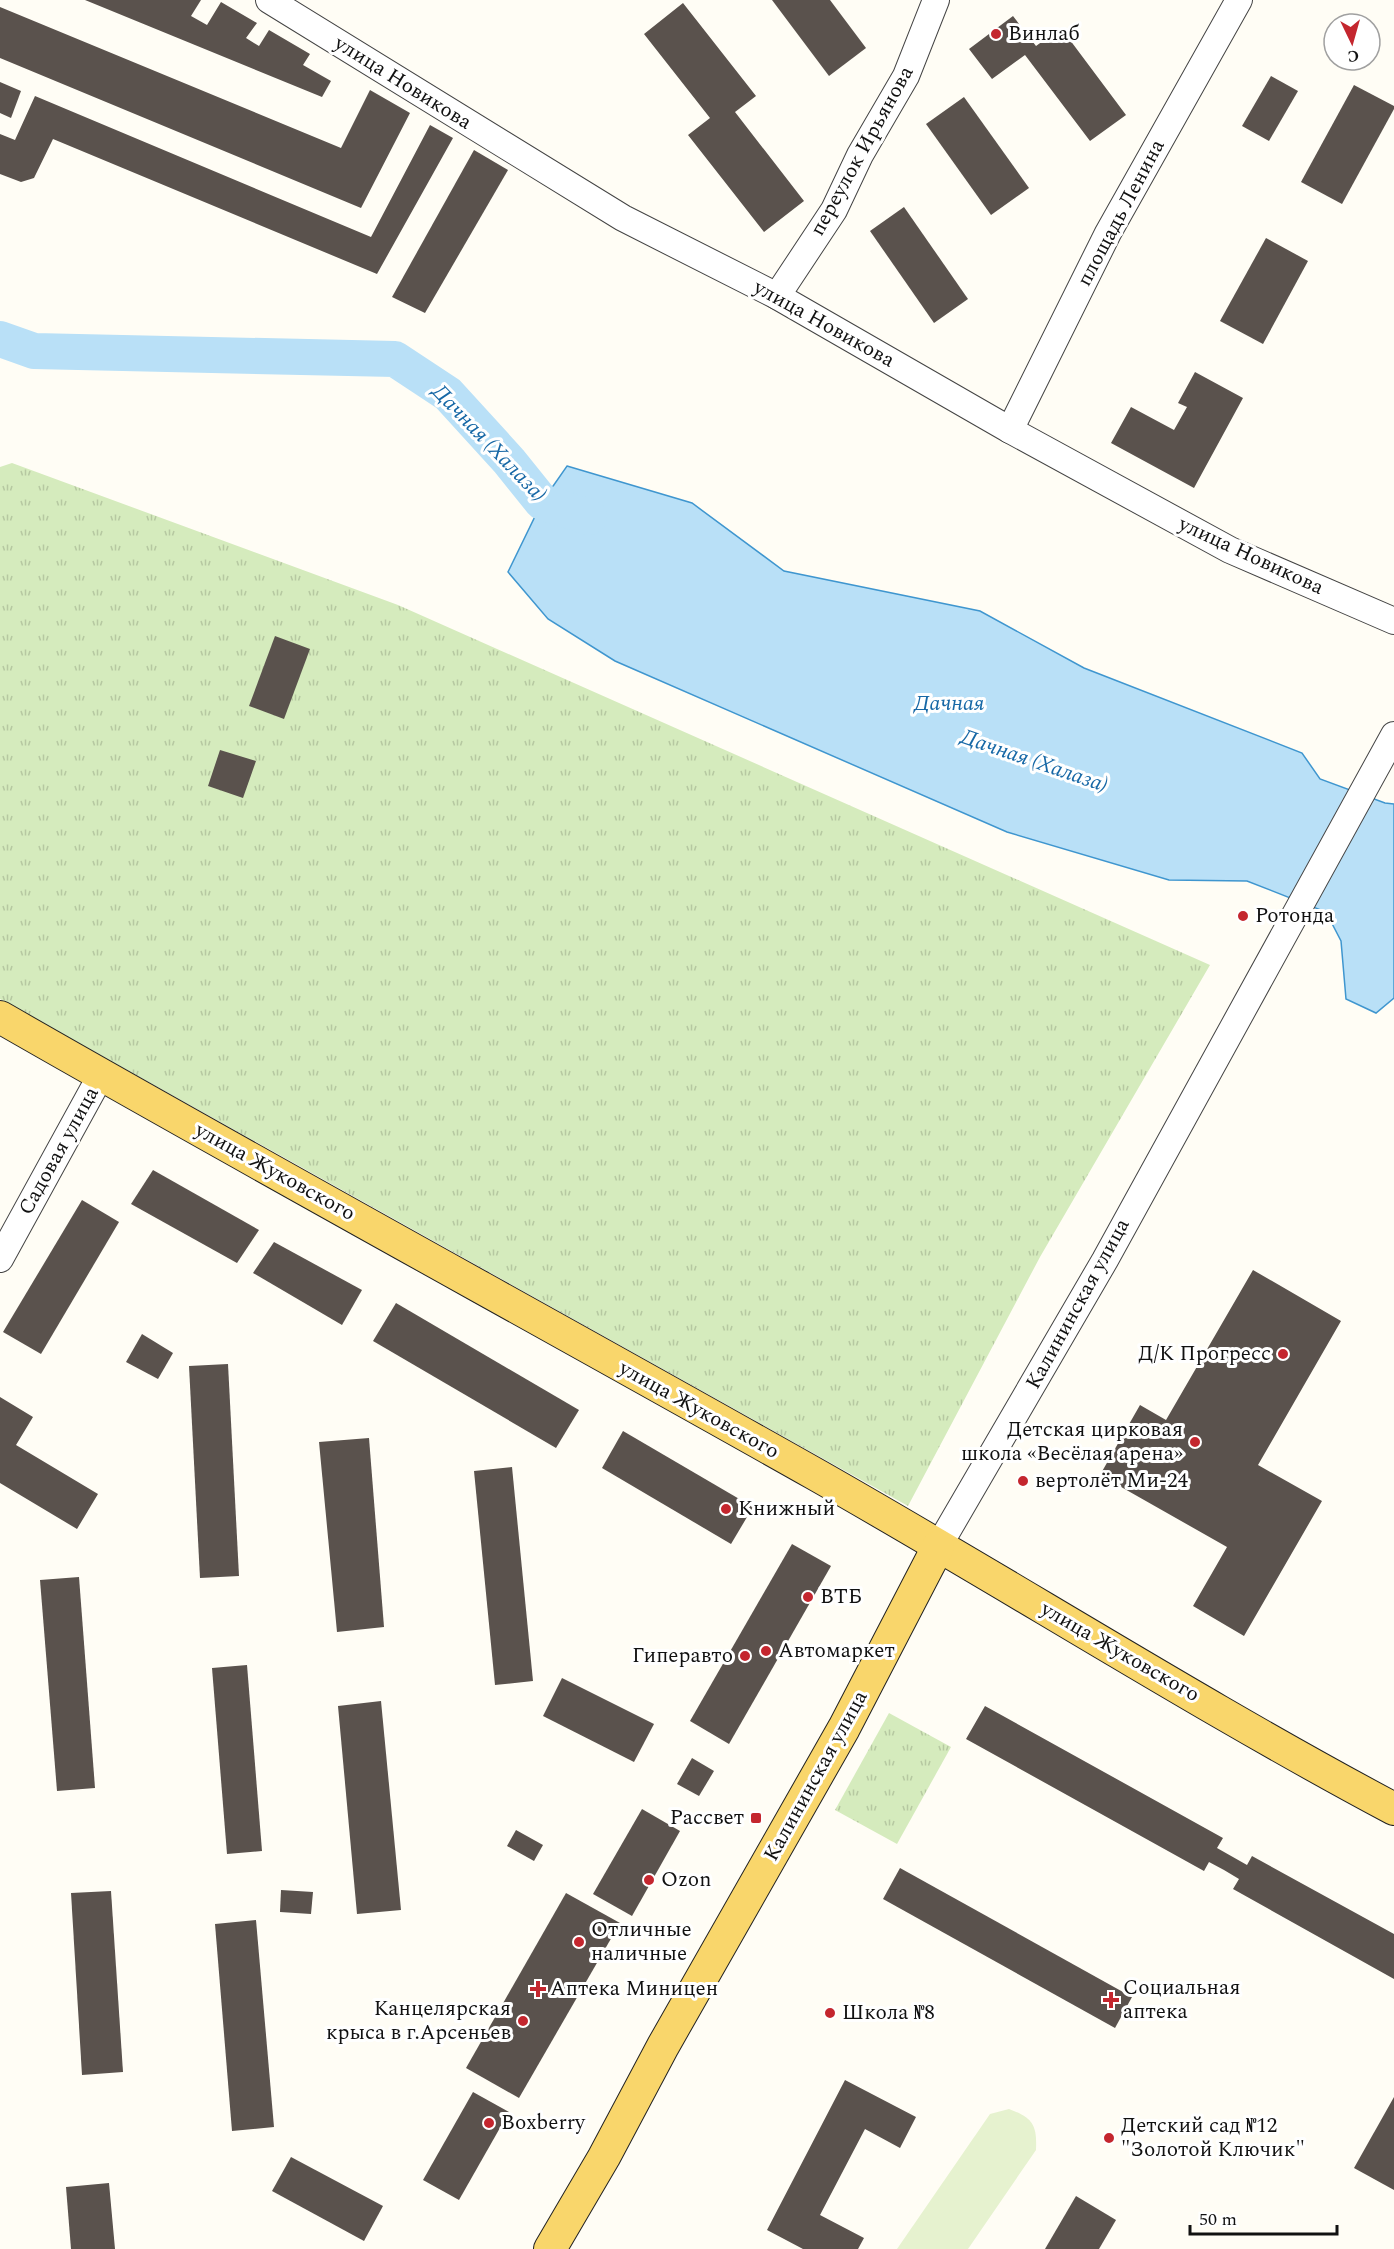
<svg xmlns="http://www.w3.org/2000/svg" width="1394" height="2249" font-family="Spectral,serif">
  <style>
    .park { fill: url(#park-tufts) }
    .pitch { fill: #e6f2cf }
    .water { fill: #b9e0f7; stroke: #3f96cf; stroke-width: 1.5 }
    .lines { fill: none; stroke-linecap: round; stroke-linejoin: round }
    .river { stroke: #b9e0f7; stroke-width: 36 }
    .building { fill: #5a524d }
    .minor-casing { stroke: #444; stroke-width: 28 }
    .major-casing { stroke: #222; stroke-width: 34 }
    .minor { stroke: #fff; stroke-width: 26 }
    .major { stroke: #f9d66b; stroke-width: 32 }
    .poi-dot { fill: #c4262e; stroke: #fff; stroke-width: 2 }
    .labels { text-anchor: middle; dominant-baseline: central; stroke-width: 6; stroke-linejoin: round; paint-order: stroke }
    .poi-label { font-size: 21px; fill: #111; stroke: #fff; text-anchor: start }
    .street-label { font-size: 21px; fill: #111; stroke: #fff }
    .water-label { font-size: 22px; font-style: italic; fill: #1768a6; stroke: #fff }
  </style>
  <defs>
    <pattern id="park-tufts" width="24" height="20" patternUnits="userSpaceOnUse" patternTransform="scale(1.5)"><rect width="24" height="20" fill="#d5ebbd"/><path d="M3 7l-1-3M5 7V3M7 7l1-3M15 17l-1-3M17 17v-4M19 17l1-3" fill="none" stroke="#b6c8a1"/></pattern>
  </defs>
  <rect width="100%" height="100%" fill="#fffdf5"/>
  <g class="park">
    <polygon points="12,463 398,605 1210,965 1040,1257 908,1506 0,999 0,467"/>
    <polygon points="889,1713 951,1747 897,1844 835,1810"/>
  </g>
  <path class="pitch" d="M 1009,2109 C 1033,2118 1037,2125 1036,2150 L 968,2249 L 897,2249 L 990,2114 Z"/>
  <polygon class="water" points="567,466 692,503 784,571 980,611 1084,668 1302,753 1320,779 1385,803 1394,804 1394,998 1376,1013 1346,999 1341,941 1326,912 1247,881 1169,880 1007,832 615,661 548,619 508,572 542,502"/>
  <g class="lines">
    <polyline class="river" points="0,339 34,351 395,359 448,394 509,461 542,502 589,517"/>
  </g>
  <g class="building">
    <polygon points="85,0 201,0 191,16 207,25 221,2 257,23 246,38 259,46 269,30 310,54 303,65 331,81 322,97"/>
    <polygon points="772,0 830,0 866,48 829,76"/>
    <polygon points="683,3 756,96 735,112 804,201 764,232 688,135 710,118 644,34"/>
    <polygon points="0,7 341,148 370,90 410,113 361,208 0,58"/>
    <polygon points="1013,16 1036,46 1061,28 1126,115 1090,141 1025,55 992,79 969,49"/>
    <polygon points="1271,76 1298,91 1269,141 1242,126"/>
    <polygon points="0,82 21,91 11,118 0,113"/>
    <polygon points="1354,85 1394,106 1394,109 1342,204 1301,182"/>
    <polygon points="35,96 371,237 430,125 453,138 377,274 53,139 34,178 21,182 0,174 0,134 15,140"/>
    <polygon points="964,97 1029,188 991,215 926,124"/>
    <polygon points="474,150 508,170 425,313 392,297"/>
    <polygon points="904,207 968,299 934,323 870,231"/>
    <polygon points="1266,238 1308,261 1263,344 1220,321"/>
    <polygon points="1195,372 1243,398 1194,488 1111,443 1131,407 1174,430 1187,407 1178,403"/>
    <polygon points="275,636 310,649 284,719 249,706"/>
    <polygon points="220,750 256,761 243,798 208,786"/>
    <polygon points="153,1170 259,1230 237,1263 131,1204"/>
    <polygon points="82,1200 119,1222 41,1354 3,1332"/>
    <polygon points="274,1242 362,1290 342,1325 253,1273"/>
    <polygon points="1253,1270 1341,1321 1258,1465 1322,1501 1244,1636 1193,1606 1227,1547 1100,1475 1140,1405 1166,1420"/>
    <polygon points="396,1303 579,1410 556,1448 373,1341"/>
    <polygon points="142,1334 173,1353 158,1379 126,1362"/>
    <polygon points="228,1364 239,1576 200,1578 189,1366"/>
    <polygon points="0,1397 33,1417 16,1445 98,1494 77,1529 0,1483"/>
    <polygon points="623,1431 753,1507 731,1544 602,1468"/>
    <polygon points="369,1438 384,1627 337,1632 319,1442"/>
    <polygon points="512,1467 533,1681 495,1685 474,1471"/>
    <polygon points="792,1544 831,1566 729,1744 690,1721"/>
    <polygon points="79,1577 95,1788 57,1791 40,1580"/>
    <polygon points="247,1665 262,1851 227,1854 212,1668"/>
    <polygon points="562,1678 654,1724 634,1762 543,1716"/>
    <polygon points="381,1701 401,1910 357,1914 338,1706"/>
    <polygon points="985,1706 1223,1838 1217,1848 1247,1865 1252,1856 1394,1934 1394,1979 1233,1889 1239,1879 1224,1870 1209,1862 1204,1871 966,1739"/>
    <polygon points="692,1758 714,1771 699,1796 677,1784"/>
    <polygon points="642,1809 680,1831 632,1916 593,1894"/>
    <polygon points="516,1830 543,1845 534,1861 507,1846"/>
    <polygon points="900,1868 1132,1997 1115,2028 883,1899"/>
    <polygon points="281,1890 313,1892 311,1914 280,1912"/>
    <polygon points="111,1891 123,2072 82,2075 71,1893"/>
    <polygon points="566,1893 620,1923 519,2098 466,2068"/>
    <polygon points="256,1920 274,2127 232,2131 215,1924"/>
    <polygon points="845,2080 916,2117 900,2148 865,2129 820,2215 864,2238 858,2249 803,2249 767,2230"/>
    <polygon points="473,2092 509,2112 459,2200 423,2180"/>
    <polygon points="1394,2097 1394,2190 1354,2168"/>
    <polygon points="291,2157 383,2206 364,2241 272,2191"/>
    <polygon points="109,2183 115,2249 71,2249 66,2187"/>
    <polygon points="1076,2196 1116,2220 1099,2249 1045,2249"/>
  </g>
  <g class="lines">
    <g class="minor-casing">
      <g id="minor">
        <polyline points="269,0 623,218 777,296 1010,430 1230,550 1394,621"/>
        <polyline points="777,296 834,210 860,155 906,76 936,0"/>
        <polyline points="1010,430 1108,233 1239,0"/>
        <polyline points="0,1259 101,1075"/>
        <polyline points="938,1547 1105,1260 1394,735"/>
      </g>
    </g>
    <g class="major-casing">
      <g id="major">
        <path d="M 0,1017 C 270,1172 544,1321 815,1474 C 1009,1584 1197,1704 1394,1809"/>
        <polyline points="550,2249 604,2157 663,2046 844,1728 938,1547"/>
      </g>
    </g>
    <use href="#minor" class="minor"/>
    <use href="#major" class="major"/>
  </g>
  <g class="poi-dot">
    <circle cx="996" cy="34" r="6"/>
    <circle cx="1243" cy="916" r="6"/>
    <circle cx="1283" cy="1354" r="6"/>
    <circle cx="1195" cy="1442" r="6"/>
    <circle cx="1023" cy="1481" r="6"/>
    <circle cx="726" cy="1509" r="6"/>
    <circle cx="808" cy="1597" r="6"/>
    <circle cx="766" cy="1651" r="6"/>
    <circle cx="745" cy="1656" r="6"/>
    <rect x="750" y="1812" width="12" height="12" rx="3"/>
    <circle cx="649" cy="1880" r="6"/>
    <circle cx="579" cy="1942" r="6"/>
    <path d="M535 1980h6v6h6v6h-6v6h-6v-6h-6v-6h6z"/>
    <path d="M1108 1991h6v6h6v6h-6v6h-6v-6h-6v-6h6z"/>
    <circle cx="830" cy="2013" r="6"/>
    <circle cx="523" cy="2021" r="6"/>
    <circle cx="489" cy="2123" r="6"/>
    <circle cx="1109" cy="2138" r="6"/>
  </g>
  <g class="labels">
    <g class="poi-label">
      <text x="1008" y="34">Винлаб</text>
      <text x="1255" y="916">Ротонда</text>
      <text x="1271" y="1354" text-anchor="end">Д/К Прогресс</text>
      <text x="1183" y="1430" text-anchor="end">Детская цирковая<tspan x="1183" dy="24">школа «Весёлая арена»</tspan></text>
      <text x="1035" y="1481">вертолёт Ми-24</text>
      <text x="738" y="1509">Книжный</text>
      <text x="820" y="1597">ВТБ</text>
      <text x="778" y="1651">Автомаркет</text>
      <text x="733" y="1656" text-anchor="end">Гиперавто</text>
      <text x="744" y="1818" text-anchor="end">Рассвет</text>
      <text x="661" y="1880">Ozon</text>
      <text x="591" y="1930">Отличные<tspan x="591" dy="24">наличные</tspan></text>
      <text x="1123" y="1988">Социальная<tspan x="1123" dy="24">аптека</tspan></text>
      <text x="550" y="1989">Аптека Миницен</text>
      <text x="511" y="2009" text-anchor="end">Канцелярская<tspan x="511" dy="24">крыса в г.Арсеньев</tspan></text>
      <text x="842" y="2013">Школа №8</text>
      <text x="501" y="2123">Boxberry</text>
      <text x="1121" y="2126">Детский сад №12<tspan x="1121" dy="24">"Золотой Ключик"</tspan></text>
    </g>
    <g class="street-label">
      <text transform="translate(403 83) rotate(32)">улица Новикова</text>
      <text transform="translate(862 151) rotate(-61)">переулок Ирьянова</text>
      <text transform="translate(1121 213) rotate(-62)">площадь Ленина</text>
      <text transform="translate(824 324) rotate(29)">улица Новикова</text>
      <text transform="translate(1251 556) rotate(25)">улица Новикова</text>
      <text transform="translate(59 1151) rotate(-61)">Садовая улица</text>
      <text transform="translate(275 1172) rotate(29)">улица Жуковского</text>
      <text transform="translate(1078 1304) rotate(-61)">Калининская улица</text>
      <text transform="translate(699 1410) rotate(29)">улица Жуковского</text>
      <text transform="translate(1120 1652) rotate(30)">улица Жуковского</text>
      <text transform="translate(816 1776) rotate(-61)">Калининская улица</text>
    </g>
    <g class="water-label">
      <text transform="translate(489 443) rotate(46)">Дачная (Халаза)</text>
      <text x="949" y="703">Дачная</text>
      <text transform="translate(1034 761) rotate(19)">Дачная (Халаза)</text>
    </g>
  </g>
  <g transform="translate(1352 42) rotate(175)"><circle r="28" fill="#ffffff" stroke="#a0a0a0" stroke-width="1.5"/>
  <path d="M0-4.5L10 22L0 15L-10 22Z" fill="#c4262e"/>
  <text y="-9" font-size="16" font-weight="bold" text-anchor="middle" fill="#111111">С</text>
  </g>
  <path d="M1190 2225v9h147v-9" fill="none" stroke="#111111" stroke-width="3"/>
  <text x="1199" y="2225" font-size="18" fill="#111111" stroke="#ffffff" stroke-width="4.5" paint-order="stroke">50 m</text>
</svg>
